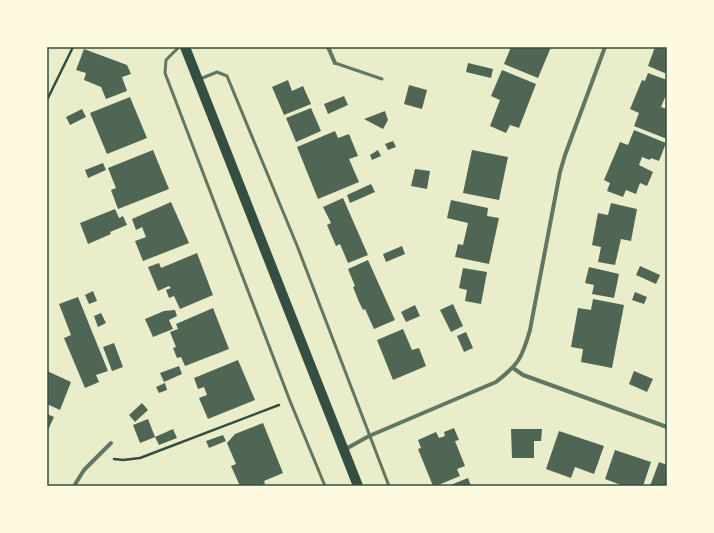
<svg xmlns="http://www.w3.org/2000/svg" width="714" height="533" font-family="Jost,sans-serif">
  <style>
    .building { fill: #4f6655 }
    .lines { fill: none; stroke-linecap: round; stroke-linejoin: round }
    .path { stroke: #344e41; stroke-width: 2.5 }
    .service { stroke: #617663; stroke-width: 3 }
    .minor { stroke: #617663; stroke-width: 4 }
    .primary { stroke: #344e41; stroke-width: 10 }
    .neatline { fill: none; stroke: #344e41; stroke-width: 1.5 }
  </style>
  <rect width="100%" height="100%" fill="#e9edc9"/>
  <g class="building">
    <polygon points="511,47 551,47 538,78 504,64"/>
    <polygon points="655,47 667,47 667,74 648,66"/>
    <polygon points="84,49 127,65 131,74 122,77 127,91 106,99 101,87 84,80 86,73 76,70"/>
    <polygon points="468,63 493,69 491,78 466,72"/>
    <polygon points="502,70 536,84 519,128 510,125 506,133 490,126 500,100 491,96"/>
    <polygon points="648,73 667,80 667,96 666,95 661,107 667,109 667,139 634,126 639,113 630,109 642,80 645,81"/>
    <polygon points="288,80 292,91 303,86 311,104 284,115 272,87"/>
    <polygon points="409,85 427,90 422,109 404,104"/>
    <polygon points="344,96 348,105 328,114 324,104"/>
    <polygon points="130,97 147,138 107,154 90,113"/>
    <polygon points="311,108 321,131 296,142 286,118"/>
    <polygon points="82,109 86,117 70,125 66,117"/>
    <polygon points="385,111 388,120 383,129 364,119"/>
    <polygon points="634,130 666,143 659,161 651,158 650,160 642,157 639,165 653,172 647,186 640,183 636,194 626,190 623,197 607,191 610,183 604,180 620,142 628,145"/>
    <polygon points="335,131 338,138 349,134 358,156 349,159 359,182 318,199 297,147"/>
    <polygon points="393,141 396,147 388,150 385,144"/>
    <polygon points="153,150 169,189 118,209 111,190 116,188 108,168"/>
    <polygon points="378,150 381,156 372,160 370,155"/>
    <polygon points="472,150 508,157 499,200 463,193"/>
    <polygon points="103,163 106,170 88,178 85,170"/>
    <polygon points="415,169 430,171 427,189 411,186"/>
    <polygon points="371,184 375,192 350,203 347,195"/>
    <polygon points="343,198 368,255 348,263 340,244 336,246 327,225 331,223 323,207"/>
    <polygon points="451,200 488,208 487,216 499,218 489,264 455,257 458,244 463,245 468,223 447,218"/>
    <polygon points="171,202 189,243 143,261 135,241 146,237 142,227 136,230 132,219"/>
    <polygon points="611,203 637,209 631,241 621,239 615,265 598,262 601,247 592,245 598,213 608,215"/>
    <polygon points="115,209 119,218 123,216 127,225 110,232 111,234 88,244 80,223"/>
    <polygon points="402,246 405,254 386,262 383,254"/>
    <polygon points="197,253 213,295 180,309 174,296 169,298 166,290 171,288 169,286 158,291 148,267 159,263 161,268"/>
    <polygon points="368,260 395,320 374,329 365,309 363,310 359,302 353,287 355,286 348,269"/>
    <polygon points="640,266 660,275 656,284 636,275"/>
    <polygon points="589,267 619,274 614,298 592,294 594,285 585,283"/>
    <polygon points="463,268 487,272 481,304 465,301 467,290 459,288"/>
    <polygon points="93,291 97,301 89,304 85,295"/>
    <polygon points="635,292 647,297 644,304 632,300"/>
    <polygon points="78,297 108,371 96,375 99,382 85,388 64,338 71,335 59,304"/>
    <polygon points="593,299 624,305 612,368 581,362 583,349 571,347 578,308 591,310"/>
    <polygon points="453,304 463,326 451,332 440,310"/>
    <polygon points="415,305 420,316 406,322 401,312"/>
    <polygon points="213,308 229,349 185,366 181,357 177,358 173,348 176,347 170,332 178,329 176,324"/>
    <polygon points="175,310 177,316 169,320 173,329 153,337 145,319 164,311"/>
    <polygon points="101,313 106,323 98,327 94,316"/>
    <polygon points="403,329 412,350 419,348 426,366 393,380 377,340"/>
    <polygon points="466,332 473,348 464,352 457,336"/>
    <polygon points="114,343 123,367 112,371 103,347"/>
    <polygon points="238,360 255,400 208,419 199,398 207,395 204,387 198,389 194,378"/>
    <polygon points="179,366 182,374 164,382 160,373"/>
    <polygon points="47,371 71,382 60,410 47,404"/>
    <polygon points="634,371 653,379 647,392 629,384"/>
    <polygon points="165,383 167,390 159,393 156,387"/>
    <polygon points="142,403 148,410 135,422 129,415"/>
    <polygon points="47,414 54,417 47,432"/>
    <polygon points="148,419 155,437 140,443 133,425"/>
    <polygon points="263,423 283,473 264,481 265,484 259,486 240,486 231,466 236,464 227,443 235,434"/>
    <polygon points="454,428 459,440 455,441 465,466 457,469 460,476 436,486 433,486 418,449 421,448 418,440 436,432 439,438 445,436 444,432"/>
    <polygon points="173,429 177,438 159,445 155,437"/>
    <polygon points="511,429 542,429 541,441 534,441 534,458 512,458"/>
    <polygon points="559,431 604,446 594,474 575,467 571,478 546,469"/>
    <polygon points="223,435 226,441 209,448 206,441"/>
    <polygon points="615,450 651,462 643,486 624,486 605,479"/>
    <polygon points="659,462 667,465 667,486 650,486"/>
    <polygon points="468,478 471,486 448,486"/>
  </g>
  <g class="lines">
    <g class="path">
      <polyline points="47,100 73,47"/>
      <polyline points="114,459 123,460 140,458 279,405"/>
    </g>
    <g class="service">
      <polyline points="179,47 166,60 165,73 290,401 325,486"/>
      <polyline points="335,63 382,79"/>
      <polyline points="200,79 217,72 227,76 298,248 389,486"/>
    </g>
    <g class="minor">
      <polyline points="328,47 335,63"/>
      <polyline points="513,368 523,375 667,427"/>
      <path d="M 344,450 L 369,436 L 496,382 C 519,364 522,358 530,330 L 560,172 L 565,155 L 605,47"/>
      <polyline points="74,486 84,470 111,443"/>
    </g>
    <polyline class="primary" points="185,47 358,486"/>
  </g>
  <rect width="714" height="533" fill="none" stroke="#fefae0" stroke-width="96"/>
  <rect x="48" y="48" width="618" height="437" class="neatline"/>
</svg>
